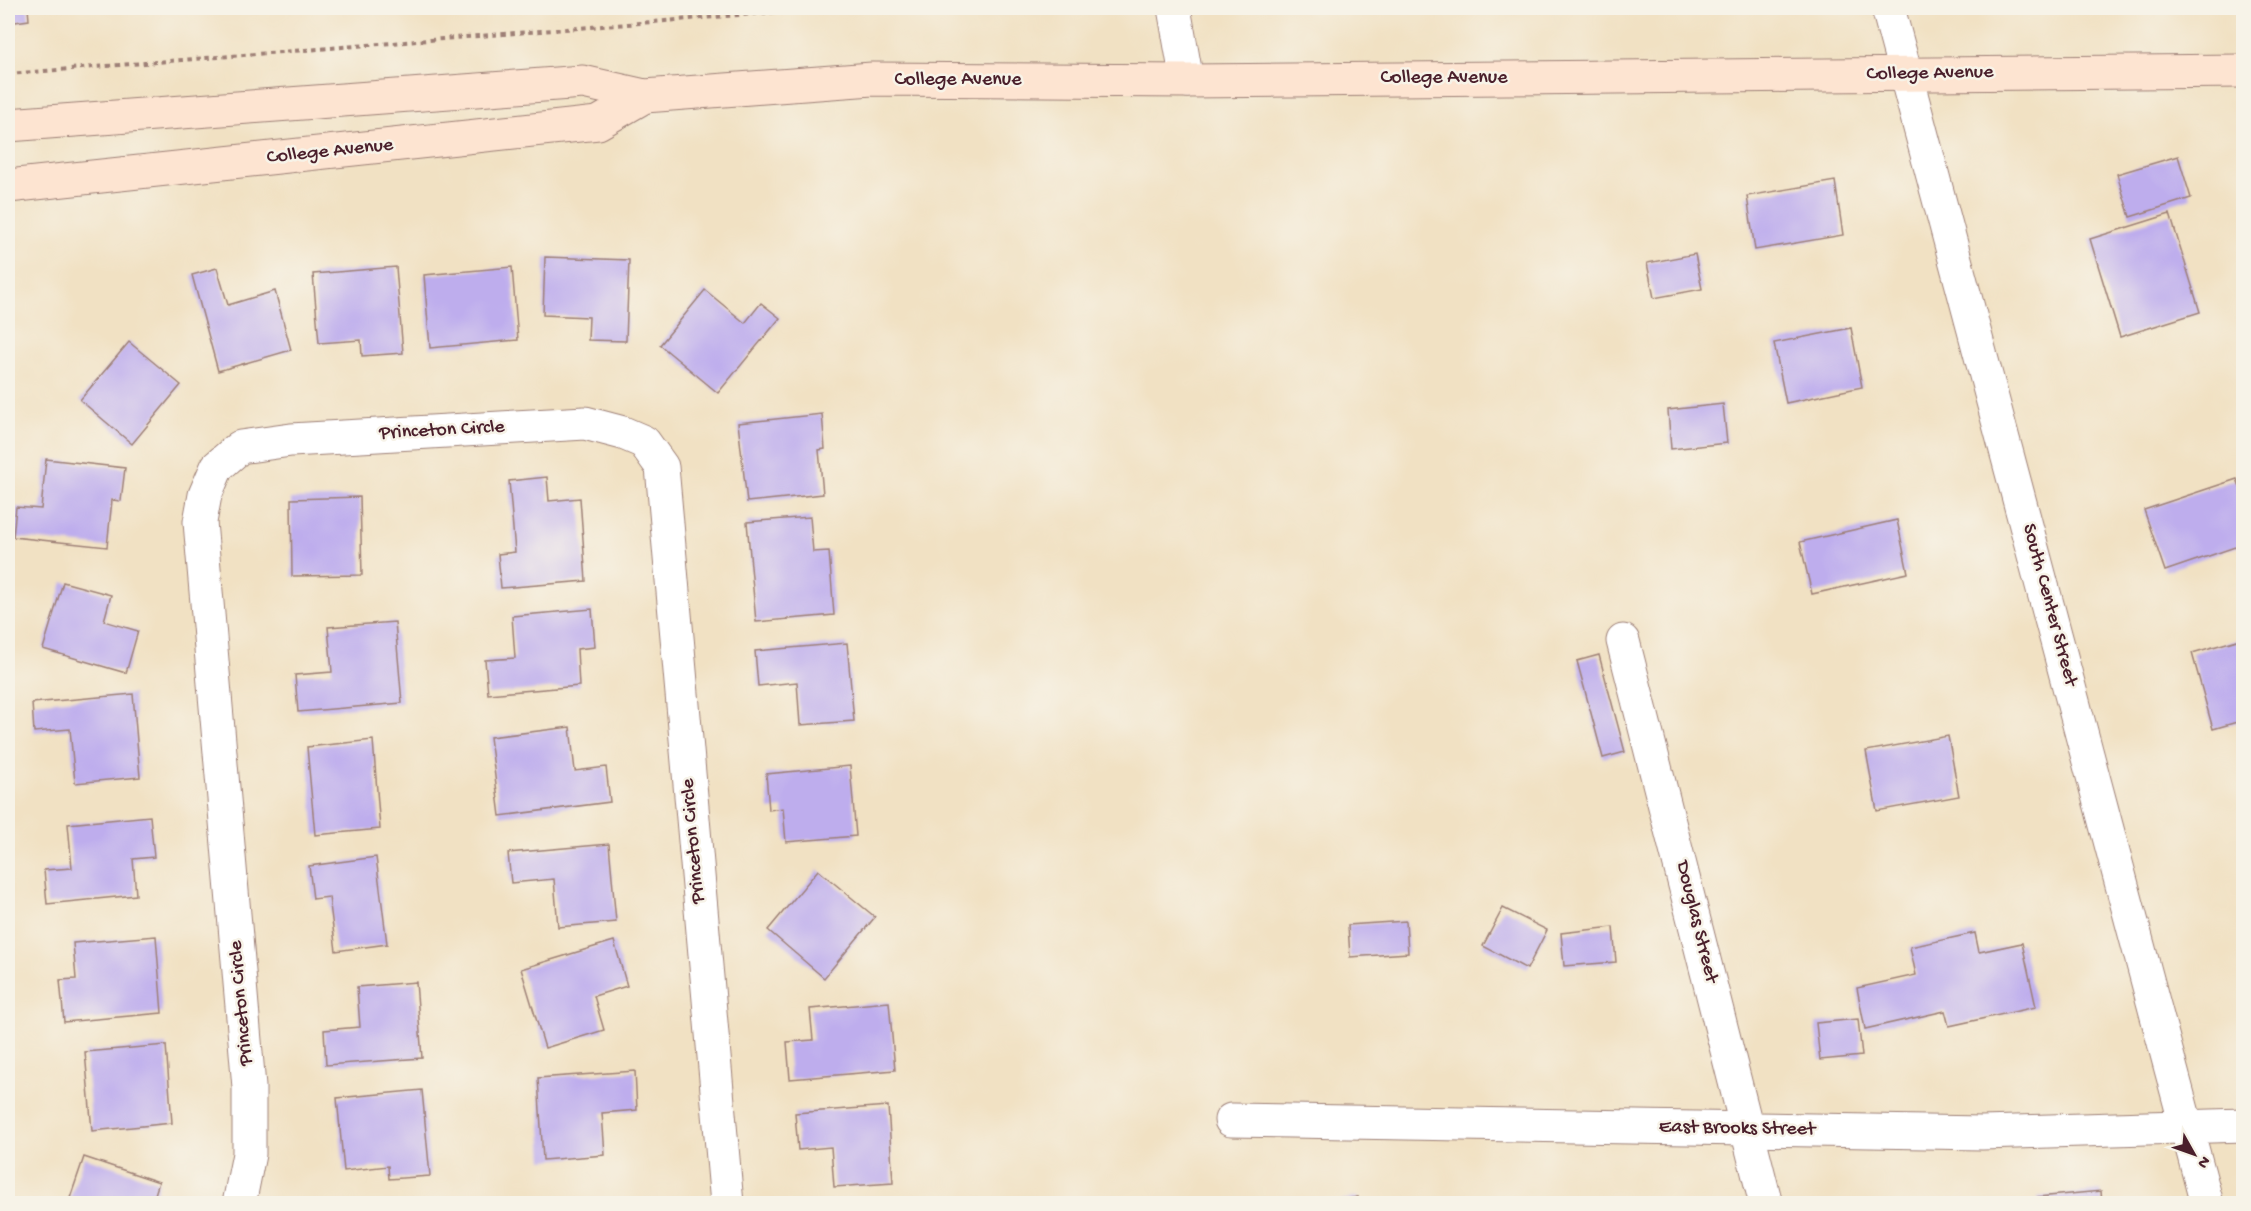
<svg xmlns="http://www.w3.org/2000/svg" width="2251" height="1211" font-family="'Gochi Hand',sans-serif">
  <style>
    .building { fill: #beaded }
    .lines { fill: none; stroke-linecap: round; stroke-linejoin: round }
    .street-casing { stroke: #9e8077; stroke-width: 35 }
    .secondary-casing { stroke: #9e8077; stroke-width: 35 }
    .path { stroke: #9e8077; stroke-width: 4; stroke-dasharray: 4.5 4.5; stroke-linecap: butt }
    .street { stroke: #fff; stroke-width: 33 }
    .secondary { stroke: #fde4d1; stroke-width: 33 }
    .labels { text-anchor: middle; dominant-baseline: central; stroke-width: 5; stroke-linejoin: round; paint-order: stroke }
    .street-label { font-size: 20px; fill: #4a1f2b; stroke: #f7f3e8 }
  </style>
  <rect width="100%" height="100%" fill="#f7f3e8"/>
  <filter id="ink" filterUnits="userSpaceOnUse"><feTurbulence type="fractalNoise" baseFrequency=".0167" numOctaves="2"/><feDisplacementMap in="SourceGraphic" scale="12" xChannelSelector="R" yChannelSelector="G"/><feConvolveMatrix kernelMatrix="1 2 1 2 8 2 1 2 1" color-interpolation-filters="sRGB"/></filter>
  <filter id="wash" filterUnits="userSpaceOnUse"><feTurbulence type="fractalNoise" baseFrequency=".008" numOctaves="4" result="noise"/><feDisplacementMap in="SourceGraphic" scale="24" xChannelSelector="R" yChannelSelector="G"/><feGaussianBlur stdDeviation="1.35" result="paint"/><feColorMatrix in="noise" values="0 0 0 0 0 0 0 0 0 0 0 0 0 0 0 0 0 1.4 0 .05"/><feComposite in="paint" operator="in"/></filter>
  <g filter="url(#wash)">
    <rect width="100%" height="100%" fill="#f1e1c3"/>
    <g id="blocks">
      <g class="building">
        <polygon points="8,8 28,8 29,20 8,23"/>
        <polygon points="1001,8 1024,8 1003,14"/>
        <polygon points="2178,156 2191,198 2130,217 2117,174"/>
        <polygon points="1835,181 1843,235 1755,250 1747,196"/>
        <polygon points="2170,214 2200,312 2120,337 2090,239"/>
        <polygon points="1695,254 1702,289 1654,298 1647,263"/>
        <polygon points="545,257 629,260 626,341 588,340 589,317 543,315"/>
        <polygon points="396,267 403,353 362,356 361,340 319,343 313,274"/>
        <polygon points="512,267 518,340 430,348 424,275"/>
        <polygon points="217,268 228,305 275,291 291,350 218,371 192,275"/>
        <polygon points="705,290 745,323 761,303 780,318 718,393 660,345"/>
        <polygon points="1851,328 1862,387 1786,403 1774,343"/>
        <polygon points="129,342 181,385 132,444 80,400"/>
        <polygon points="1723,404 1727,443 1671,449 1668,410"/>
        <polygon points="822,414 825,449 819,450 823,494 747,502 738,423"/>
        <polygon points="46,459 125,468 121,501 112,500 107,547 13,537 16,507 41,509"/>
        <polygon points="547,477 549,501 580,498 586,581 501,588 498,554 515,552 509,481"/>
        <polygon points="2237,479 2244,497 2244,544 2165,571 2144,510"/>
        <polygon points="360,497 362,575 292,576 291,499"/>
        <polygon points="810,517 813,552 829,551 834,615 756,622 747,522"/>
        <polygon points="1897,520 1908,573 1812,594 1800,542"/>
        <polygon points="63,582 111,595 104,621 138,631 126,673 43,649"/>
        <polygon points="592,609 595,647 577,649 579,686 488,694 485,660 515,658 512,616"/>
        <polygon points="395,622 402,703 298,712 295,675 332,672 328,627"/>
        <polygon points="2244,638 2244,720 2213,729 2192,653"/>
        <polygon points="847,643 854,721 800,725 797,682 758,686 755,651"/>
        <polygon points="1599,655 1625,752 1603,758 1577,661"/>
        <polygon points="133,694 140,777 75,783 70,729 34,732 32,703"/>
        <polygon points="570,727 575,771 606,767 610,802 500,816 490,737"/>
        <polygon points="1948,736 1959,796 1877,811 1866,751"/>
        <polygon points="373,740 380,829 315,835 307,747"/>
        <polygon points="850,766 856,836 786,842 783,808 769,810 766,774"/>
        <polygon points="150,816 154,857 133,859 136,895 47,904 44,870 72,868 68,824"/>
        <polygon points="609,844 616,922 558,927 554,879 511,883 508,853"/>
        <polygon points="376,857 387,944 336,951 329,897 313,899 309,866"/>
        <polygon points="818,870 875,917 824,978 768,930"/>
        <polygon points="1503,908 1547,930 1527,969 1483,946"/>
        <polygon points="1406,921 1408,953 1350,957 1348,925"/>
        <polygon points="1613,927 1616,962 1564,966 1561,933"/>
        <polygon points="1975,933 1979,952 2022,943 2036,1007 1949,1026 1945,1011 1865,1029 1857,988 1916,975 1910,947"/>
        <polygon points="156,936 162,1013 64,1022 60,980 76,979 73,943"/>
        <polygon points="614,941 627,986 594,996 604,1030 545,1048 521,969"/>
        <polygon points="416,982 422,1058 326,1065 324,1030 360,1027 357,987"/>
        <polygon points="889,1002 895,1070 790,1079 787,1042 813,1040 810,1009"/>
        <polygon points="1858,1019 1862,1056 1820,1060 1816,1023"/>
        <polygon points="166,1045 172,1123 92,1131 85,1052"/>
        <polygon points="635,1071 637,1110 602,1113 605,1155 543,1160 538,1078"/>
        <polygon points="422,1090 430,1176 389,1179 388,1166 344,1171 337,1098"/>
        <polygon points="888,1106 893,1183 834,1187 831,1147 798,1150 795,1113"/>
        <polygon points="84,1157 159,1182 152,1204 68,1204"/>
        <polygon points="2101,1191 2102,1204 2039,1204 2038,1197"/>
        <polygon points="1358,1197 1359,1204 1333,1204 1333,1202"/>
      </g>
    </g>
  </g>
  <g filter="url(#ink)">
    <use href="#blocks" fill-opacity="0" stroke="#9e8077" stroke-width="1.5"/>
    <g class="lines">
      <g class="street-casing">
        <g id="street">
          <polyline points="1174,8 1187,81"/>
          <polyline points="1888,8 2207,1204"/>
          <polyline points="1623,641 1766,1204"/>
          <polyline points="1231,1120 1982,1133 2244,1125"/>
          <polyline points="239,1204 249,1154 249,1087 200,522 205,495 217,467 240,447 291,440 585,423 623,433 644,442 662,467 727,1204"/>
        </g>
      </g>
      <g class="secondary-casing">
        <g id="secondary">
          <polyline points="8,125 583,82 645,96 872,79 1187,81 2244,71"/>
          <polyline points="8,186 598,123 645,96"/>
        </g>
      </g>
      <polyline class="path" points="8,74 826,8"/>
      <use href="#street" class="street"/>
      <use href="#secondary" class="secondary"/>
    </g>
  </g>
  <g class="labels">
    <g class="street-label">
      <text transform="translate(1930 74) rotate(-1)">College Avenue</text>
      <text x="1444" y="78">College Avenue</text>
      <text x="958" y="80">College Avenue</text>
      <text transform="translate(330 152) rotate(-6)">College Avenue</text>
      <text transform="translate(442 431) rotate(-3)">Princeton Circle</text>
      <text transform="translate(2049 605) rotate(75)">South Center Street</text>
      <text transform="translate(694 841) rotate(-95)">Princeton Circle</text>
      <text transform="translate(1696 922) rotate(76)">Douglas Street</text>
      <text transform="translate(242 1003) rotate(-95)">Princeton Circle</text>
      <text transform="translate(1737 1129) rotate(1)">East Brooks Street</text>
    </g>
  </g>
  <rect width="2251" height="1211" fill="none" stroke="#f7f3e8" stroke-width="30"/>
  <g transform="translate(2194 1154) rotate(130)" stroke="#f7f3e8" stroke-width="4.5" paint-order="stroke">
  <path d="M0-4.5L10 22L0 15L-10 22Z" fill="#4a1f2b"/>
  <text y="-9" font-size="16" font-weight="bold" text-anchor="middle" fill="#4a1f2b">N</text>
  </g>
</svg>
